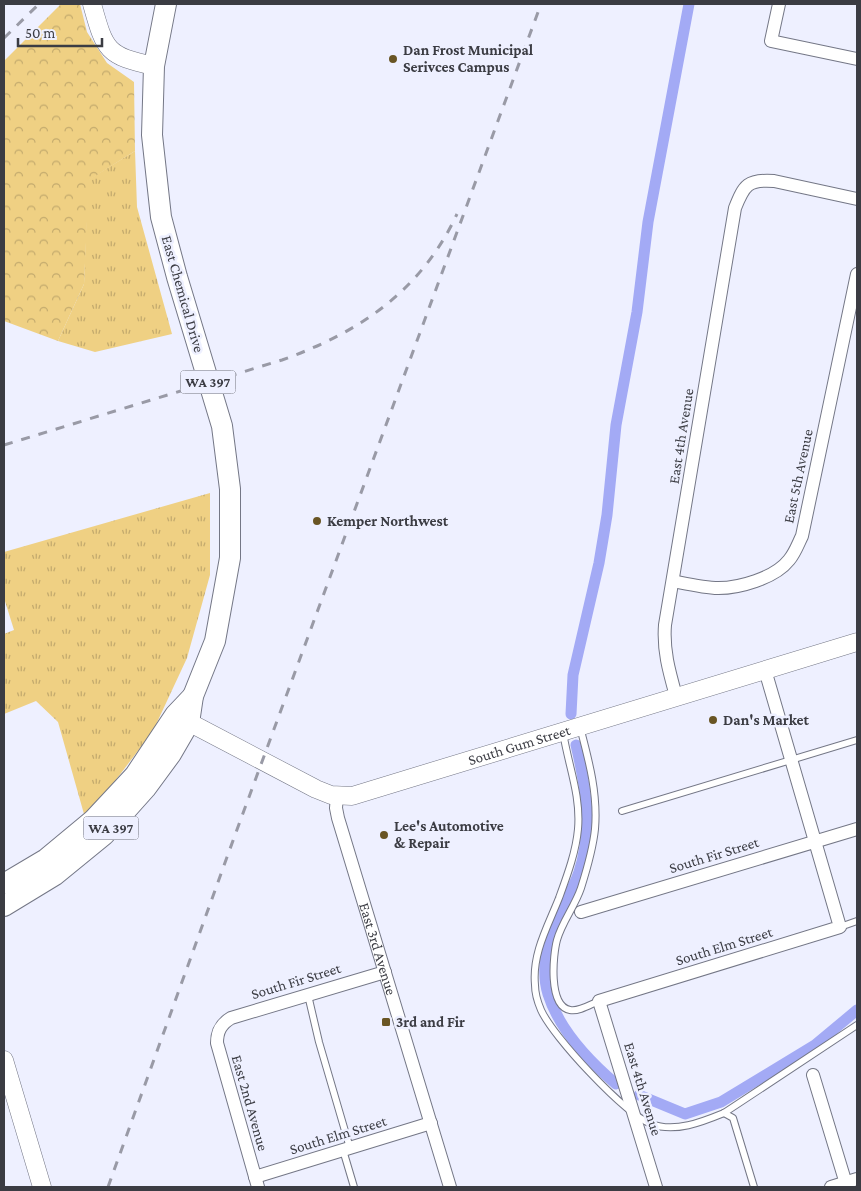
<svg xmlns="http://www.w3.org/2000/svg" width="861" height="1191" font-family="'Crimson Pro',serif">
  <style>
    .grass { fill: url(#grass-tufts) }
    .forest { fill: url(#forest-crowns) }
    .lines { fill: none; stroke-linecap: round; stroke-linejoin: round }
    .canal { stroke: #a3aaf5; stroke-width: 11 }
    .lane-casing { stroke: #747786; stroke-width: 8 }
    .street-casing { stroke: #747786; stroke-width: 14 }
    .secondary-casing { stroke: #747786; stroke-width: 19 }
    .primary-casing { stroke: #747786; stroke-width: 22 }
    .lane { stroke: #fff; stroke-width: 6 }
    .street { stroke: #fff; stroke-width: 12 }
    .secondary { stroke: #fff; stroke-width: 18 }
    .primary { stroke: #fff; stroke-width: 20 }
    .rail { stroke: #999aa6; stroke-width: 3; stroke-dasharray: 9 9; stroke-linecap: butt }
    .poi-dot { fill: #695524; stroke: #eef0ff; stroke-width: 2 }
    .labels { text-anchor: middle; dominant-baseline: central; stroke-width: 5; stroke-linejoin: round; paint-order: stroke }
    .shield { fill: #eef0ff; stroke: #71727b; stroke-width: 1 }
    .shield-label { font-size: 14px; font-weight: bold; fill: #3b3c43 }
    .poi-label { font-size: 15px; font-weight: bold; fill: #3b3c43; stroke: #eef0ff; text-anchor: start }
    .street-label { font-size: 15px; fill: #3b3c43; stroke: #eef0ff }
  </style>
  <defs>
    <pattern id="grass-tufts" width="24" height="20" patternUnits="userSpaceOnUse" patternTransform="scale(1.25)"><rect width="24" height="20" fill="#efd083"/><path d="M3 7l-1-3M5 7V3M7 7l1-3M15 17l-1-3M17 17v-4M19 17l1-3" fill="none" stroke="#c3aa6d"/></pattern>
    <pattern id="forest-crowns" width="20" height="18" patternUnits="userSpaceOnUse" patternTransform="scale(1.25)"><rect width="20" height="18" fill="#efd083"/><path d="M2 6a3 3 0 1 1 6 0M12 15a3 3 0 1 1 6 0" fill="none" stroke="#c3aa6d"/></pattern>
  </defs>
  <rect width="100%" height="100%" fill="#eef0ff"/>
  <g class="grass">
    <polygon points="135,151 137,207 172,334 95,352 58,341 84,284 88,180"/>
    <polygon points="210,493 210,575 187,658 153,731 112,785 84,814 58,722 36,701 4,714 4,634 14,630 4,598 4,552"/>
  </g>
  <polygon class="forest" points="61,4 80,4 87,32 107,63 134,82 135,151 89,180 84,284 58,341 4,321 4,61"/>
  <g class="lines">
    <g class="canal">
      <polyline points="571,714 573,675 599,563 607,515 616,425 637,312 648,222 689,4"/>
      <path d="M 576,745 C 586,787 593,829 579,872 C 572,893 559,910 552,931 C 545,949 542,975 548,994 C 559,1029 589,1061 616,1084"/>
      <polyline points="639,1095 685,1114 721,1102 815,1045 857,1010"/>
    </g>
    <g class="lane-casing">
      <g id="lane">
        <path d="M 580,727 C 589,761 598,794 595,829 C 593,849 587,869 581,888 C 575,906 562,922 557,940 C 553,955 548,1006 570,1010 C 579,1012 591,1004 599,1001"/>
        <path d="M 563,732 C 568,765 581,795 578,829 C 576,852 567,876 559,898 C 548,926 532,953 535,985 C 535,992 538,1003 541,1010 C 553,1037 624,1113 651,1124 C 675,1133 702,1122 724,1113 L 857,1025"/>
        <polyline points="622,811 857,740"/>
        <polyline points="840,927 857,921"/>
        <polyline points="308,995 319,1042 350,1148"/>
        <polyline points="724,1113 733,1118 754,1187"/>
        <polyline points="343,1150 354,1187"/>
      </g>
    </g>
    <g class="street-casing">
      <g id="street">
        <polyline points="779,4 771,41 857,59"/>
        <path d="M 673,581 C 687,584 701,587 715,588 C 738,589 775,578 789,560 C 795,553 798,544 802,536 L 857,274"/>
        <path d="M 676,696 C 669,671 663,650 665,625 L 735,208 C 744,185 748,179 774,181 L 857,199"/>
        <path id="s1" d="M 337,796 L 336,808 L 338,818 L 450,1187"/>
        <polyline points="581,912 857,829"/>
        <polyline points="813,1075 847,1187"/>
        <polyline points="255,1177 431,1123"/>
        <path d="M 258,1187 L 217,1043 C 217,1031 221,1024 231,1018 L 385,972"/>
        <polyline points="656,1187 599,1001 840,927 765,670"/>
        <polyline points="831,1187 857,1179"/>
      </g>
    </g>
    <g class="secondary-casing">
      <g id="secondary">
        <path d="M 92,4 C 105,50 106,56 154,66"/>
        <path id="s2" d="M 177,716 L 316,789 L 331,795 L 352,796 L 857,642"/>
        <polyline points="4,1060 42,1187"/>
      </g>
    </g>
    <g class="primary-casing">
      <g id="primary">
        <polyline points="4,884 46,859 93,820 135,775 175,715 193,696"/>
        <polyline points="4,906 55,875 104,835 146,788 171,754 189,723 193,696 215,641 230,558 230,489 222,426 177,277 161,217 152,135 154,66 166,4"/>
      </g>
    </g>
    <use href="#lane" class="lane"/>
    <use href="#street" class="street"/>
    <use href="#secondary" class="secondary"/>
    <use href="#primary" class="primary"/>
    <g class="rail">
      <polyline points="4,38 39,4"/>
      <path d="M 4,445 L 282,360 C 360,332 421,291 457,214"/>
      <polyline points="108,1187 235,835 541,4"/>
    </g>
  </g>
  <g class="poi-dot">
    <circle cx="393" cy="59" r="5"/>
    <circle cx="317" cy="521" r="5"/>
    <circle cx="713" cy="720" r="5"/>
    <circle cx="384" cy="835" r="5"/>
    <rect x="381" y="1017" width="10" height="10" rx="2.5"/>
  </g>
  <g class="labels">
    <g class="shield">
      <rect x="180.5" y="370.5" width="55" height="23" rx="4"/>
      <rect x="83.5" y="816.5" width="55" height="23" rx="4"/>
    </g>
    <g class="shield-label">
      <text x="208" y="382">WA 397</text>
      <text x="111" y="828">WA 397</text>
    </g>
    <g class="poi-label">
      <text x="403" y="50">Dan Frost Municipal<tspan x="403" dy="17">Serivces Campus</tspan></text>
      <text x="327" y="521">Kemper Northwest</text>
      <text x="723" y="720">Dan's Market</text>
      <text x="394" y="826">Lee's Automotive<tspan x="394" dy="17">&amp; Repair</tspan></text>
      <text x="396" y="1022">3rd and Fir</text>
    </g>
    <g class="street-label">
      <text transform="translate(183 294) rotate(74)">East Chemical Drive</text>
      <text transform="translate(681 436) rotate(-81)">East 4th Avenue</text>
      <text transform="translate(798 476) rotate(-78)">East 5th Avenue</text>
      <text stroke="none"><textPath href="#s2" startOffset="369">South Gum Street</textPath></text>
      <text transform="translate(714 855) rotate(-17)">South Fir Street</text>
      <text transform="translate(724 946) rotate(-17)">South Elm Street</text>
      <text stroke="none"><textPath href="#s1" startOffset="159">East 3rd Avenue</textPath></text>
      <text transform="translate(296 981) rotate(-17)">South Fir Street</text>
      <text transform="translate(643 1089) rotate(73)">East 4th Avenue</text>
      <text transform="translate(250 1103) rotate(74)">East 2nd Avenue</text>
      <text transform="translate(338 1135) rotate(-17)">South Elm Street</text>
    </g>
  </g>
  <rect width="861" height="1191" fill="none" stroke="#3b3c43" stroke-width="10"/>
  <path d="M18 38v8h84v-8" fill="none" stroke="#3b3c43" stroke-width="2.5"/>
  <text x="25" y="38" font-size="15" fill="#3b3c43" stroke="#eef0ff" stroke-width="4" paint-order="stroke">50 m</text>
</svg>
